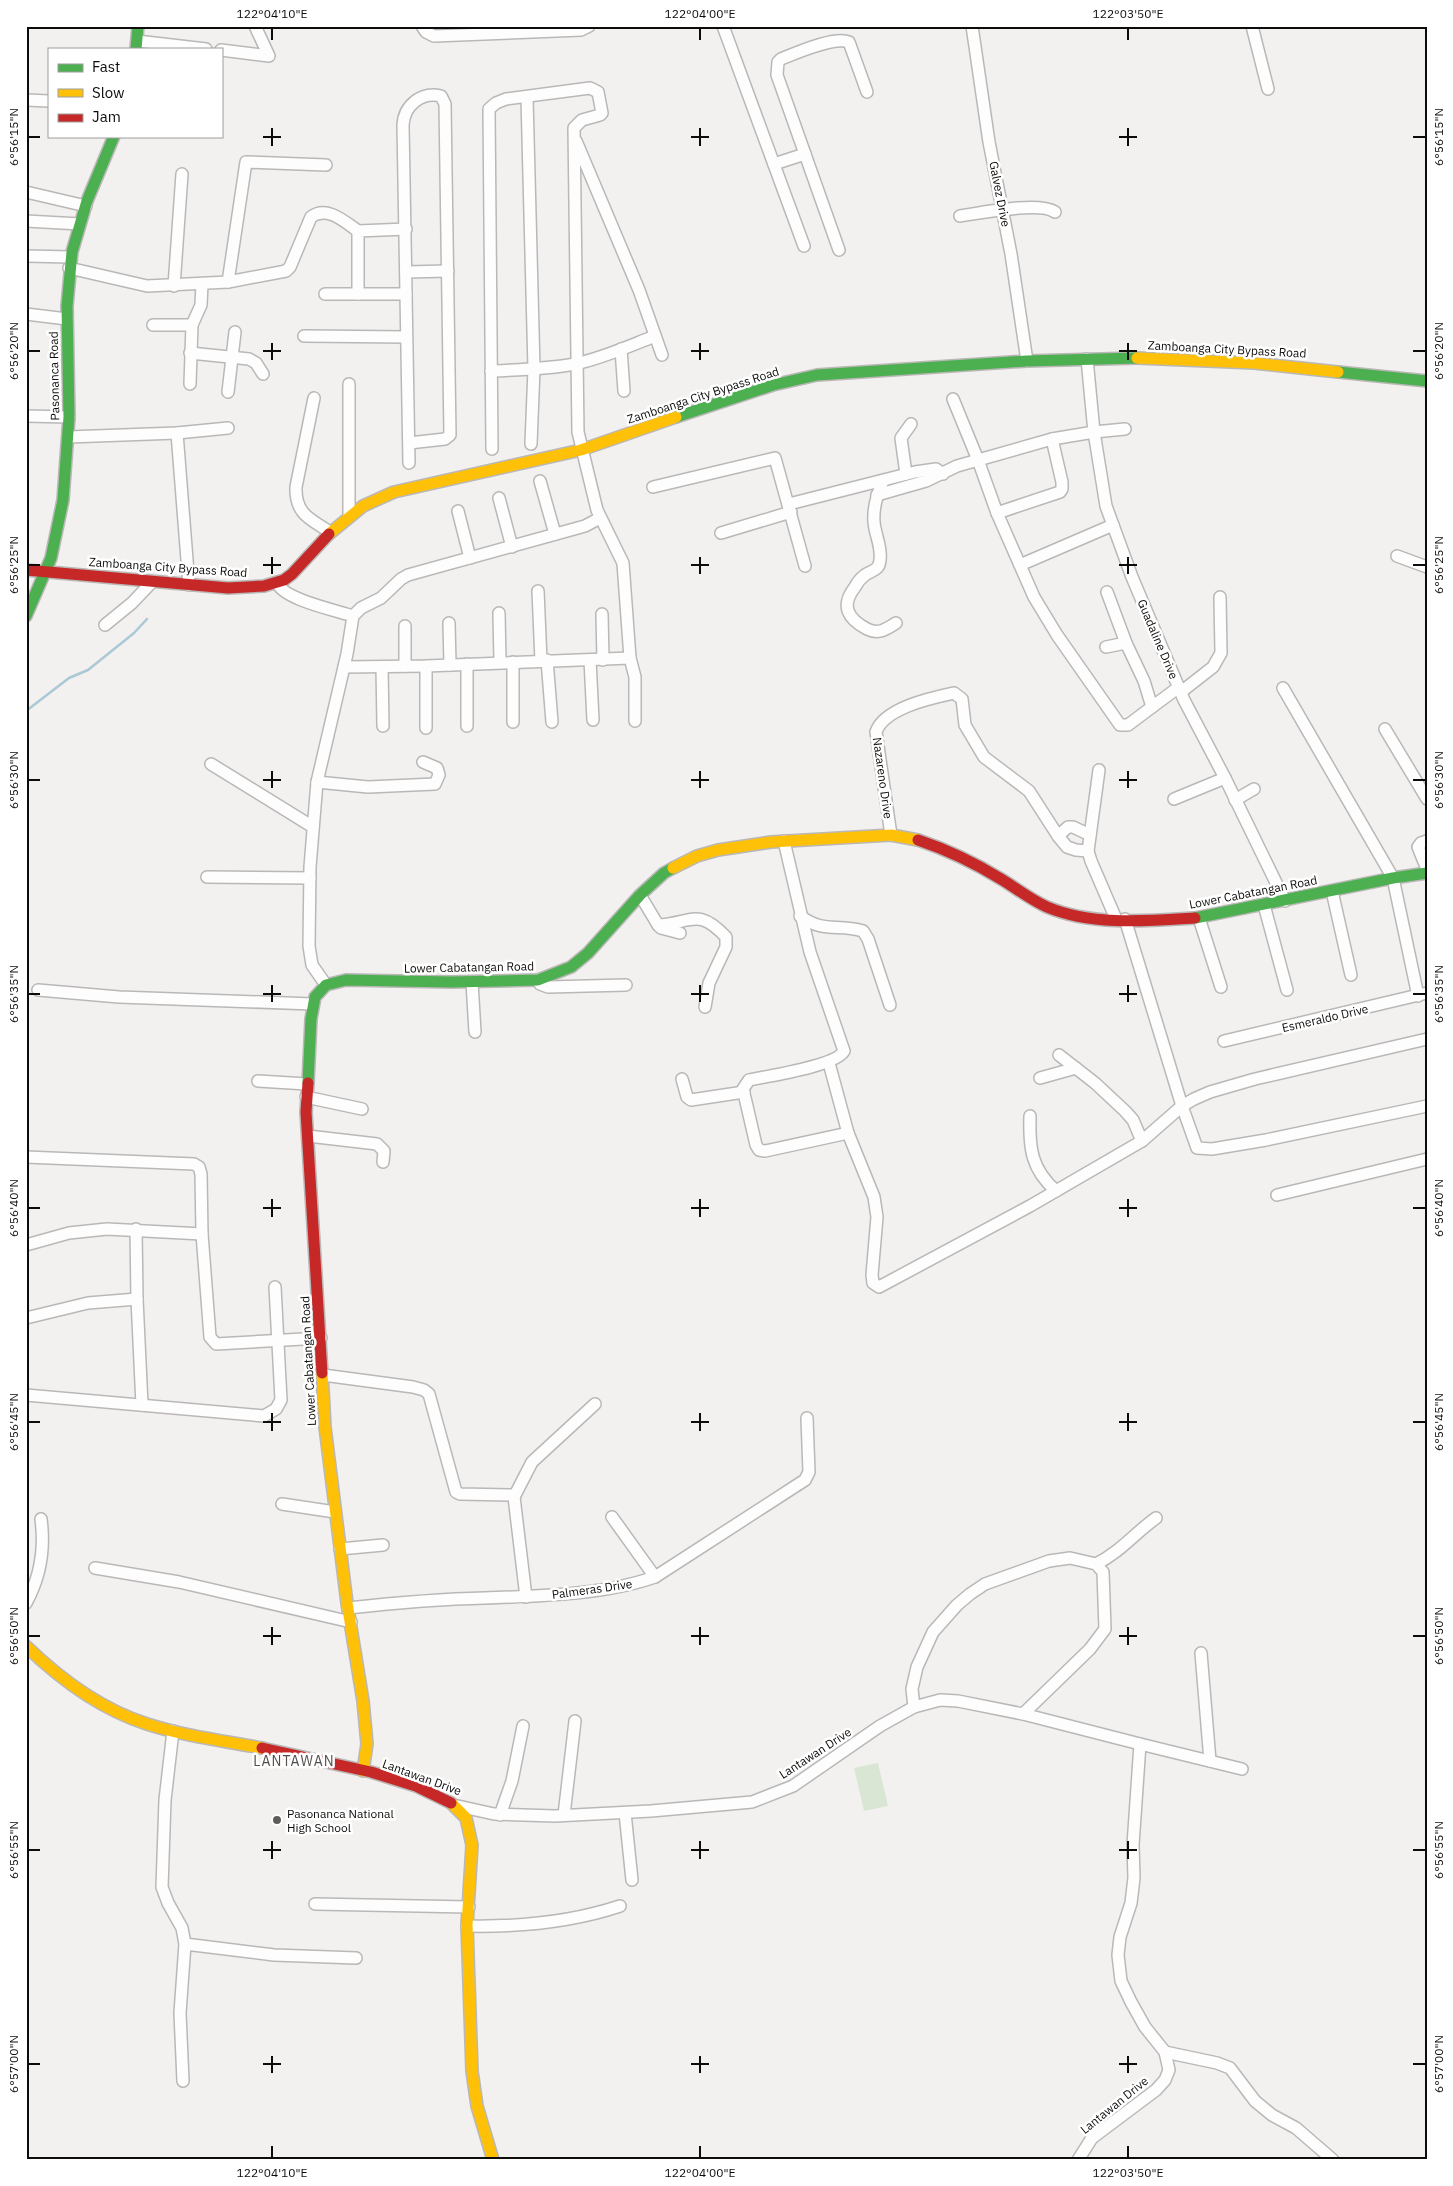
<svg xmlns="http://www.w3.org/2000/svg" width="1453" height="2186" font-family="'IBM Plex Sans',sans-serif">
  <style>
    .green { fill: #d9e6d4 }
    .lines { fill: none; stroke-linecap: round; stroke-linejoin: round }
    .stream { stroke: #abc8d6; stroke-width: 2.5 }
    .street-casing { stroke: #bab8b7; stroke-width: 14 }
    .fast-casing { stroke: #bab8b7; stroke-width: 14 }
    .slow-casing { stroke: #bab8b7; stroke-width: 14 }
    .jam-casing { stroke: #bab8b7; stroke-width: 14 }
    .street { stroke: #fdfdfd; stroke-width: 11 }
    .fast { stroke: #4caf50; stroke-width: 11 }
    .slow { stroke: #ffc107; stroke-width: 11 }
    .jam { stroke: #c62828; stroke-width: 11 }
    .ticks { fill: none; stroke: #0d0c0b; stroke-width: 2 }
    .poi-dot { fill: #5e5c5b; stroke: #fff; stroke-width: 2 }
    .labels { text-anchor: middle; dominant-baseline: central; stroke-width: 5; stroke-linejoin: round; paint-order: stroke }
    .street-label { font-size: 12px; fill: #0d0c0b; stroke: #fff }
    .poi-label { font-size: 12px; fill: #0d0c0b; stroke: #fff; text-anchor: start }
    .neighbourhood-label { font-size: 14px; letter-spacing: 1px; fill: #53504e; stroke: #fff }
    .neatline { fill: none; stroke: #0d0c0b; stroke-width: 2 }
    .ticks-label { font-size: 12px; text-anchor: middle; fill: #0d0c0b }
  </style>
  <rect width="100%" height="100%" fill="#f3f1ef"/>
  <polygon class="green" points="878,1763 888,1806 864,1811 854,1768"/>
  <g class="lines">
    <polyline class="stream" points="26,711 69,678 88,670 134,633 147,619"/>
    <g class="street-casing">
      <g id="street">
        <polyline points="422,26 426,32 434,36 581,30 589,26"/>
        <polyline points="723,26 804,246"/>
        <polyline points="972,26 989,142 1011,254 1027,361"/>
        <polyline points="1252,26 1268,89"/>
        <polyline points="137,41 206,49"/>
        <polyline points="221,50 269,56 255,26"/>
        <polyline points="527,98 534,369 531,444"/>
        <polyline points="26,100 49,101"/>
        <polyline points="576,141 639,290 662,355"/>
        <polyline points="805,154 839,250"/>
        <path d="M 774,164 L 805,154 L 777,75 L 778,62 L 781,59 C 796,53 834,36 849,42 L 867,92"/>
        <polyline points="26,192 86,206"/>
        <path d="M 960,216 C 980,213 1040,201 1055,212"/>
        <polyline points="26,221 80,224"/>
        <polyline points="26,256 71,257"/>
        <path d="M 69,268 L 147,286 L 228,282 L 286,271 L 290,267 L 311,217 C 327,205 345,222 358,231"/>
        <polyline points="406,272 448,271"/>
        <polyline points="228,282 246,162 326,165"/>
        <polyline points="174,286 182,174"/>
        <polyline points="325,294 406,294"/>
        <polyline points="358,294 358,231 406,229"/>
        <polyline points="26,314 67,319"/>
        <polyline points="153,325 192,325"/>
        <polyline points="304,336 406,337"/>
        <polyline points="621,349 624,391"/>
        <polyline points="190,353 249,359 256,363 263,374"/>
        <polyline points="1087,359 1094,432 1106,506 1132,577 1184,700 1225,778 1285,901"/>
        <path d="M 491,371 C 519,370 548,369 575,364 C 603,358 629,346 655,336"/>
        <polyline points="190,384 192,325 201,305 202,284"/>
        <polyline points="228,392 235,332"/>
        <path d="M 314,398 L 296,487 C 295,514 310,519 330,532"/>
        <polyline points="953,399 978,460 997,513 1034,597 1057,635 1120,725 1128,725 1152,707"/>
        <polyline points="26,416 69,417"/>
        <polyline points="177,433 189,585"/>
        <polyline points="68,437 177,433 228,428"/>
        <path d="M 409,443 L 445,439 L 450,435 L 445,104 L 441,96 C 421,91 404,106 403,125 L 409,463"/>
        <polyline points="492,449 489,109 496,103 506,99 590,88 598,92 602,113 600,115 582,120 574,128 578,432 597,510 623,563 630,658"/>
        <polyline points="906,474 901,438 911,424"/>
        <polyline points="540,481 555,534"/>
        <path d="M 883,481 C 877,494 873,508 874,522 C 875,535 882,547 880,560 C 879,571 872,570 865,575 C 861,578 857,583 855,587 C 840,606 848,619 867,629 C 879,635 886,629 896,623"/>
        <polyline points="653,487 775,458 805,566"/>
        <polyline points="877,495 926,481 957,466 1052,439 1094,432 1125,429"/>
        <polyline points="499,498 512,547"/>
        <polyline points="789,504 915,472 936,469 943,474"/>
        <polyline points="458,511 470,558"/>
        <polyline points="997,513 1060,492 1062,489 1062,482 1052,439"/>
        <polyline points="349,516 349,384"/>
        <polyline points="721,533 791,512"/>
        <polyline points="1397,556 1427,567"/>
        <polyline points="1020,565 1113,525"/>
        <path d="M 277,583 C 285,600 335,610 353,616"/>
        <polyline points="538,591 541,661"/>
        <polyline points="1107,592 1126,643"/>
        <polyline points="499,613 500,662"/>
        <polyline points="602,614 603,660"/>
        <polyline points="449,623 450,665"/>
        <polyline points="105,625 132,603 152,582"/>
        <polyline points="405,626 405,666"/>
        <polyline points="1106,647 1126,643 1144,681 1152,707 1179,687"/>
        <polyline points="547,660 552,722"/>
        <polyline points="590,660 593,720"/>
        <polyline points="513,662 513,722"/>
        <polyline points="467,664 467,726"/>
        <polyline points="426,666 426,728"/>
        <polyline points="344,667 426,666 630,658 635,677 635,721"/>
        <polyline points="382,667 383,726"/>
        <polyline points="1283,688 1393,878 1418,996"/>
        <polyline points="1181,692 1213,667 1221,653 1220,597"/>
        <polyline points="1385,729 1427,799"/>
        <polyline points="211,764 313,827"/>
        <polyline points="1099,770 1088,851 1091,861 1116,919"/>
        <polyline points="317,782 368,787 435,784 439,775 437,768 423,762"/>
        <polyline points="1174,799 1225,778"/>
        <polyline points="1235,800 1254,789"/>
        <path d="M 891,835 L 876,732 C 884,708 931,698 954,693 L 962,699 L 965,725 L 984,757 L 1029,791 L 1058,836 L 1067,847 L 1076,850 L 1088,851"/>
        <polyline points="1058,836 1068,827 1073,827 1090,835"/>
        <path d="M 784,841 L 810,952 L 844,1051 C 836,1066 768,1076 749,1080 L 743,1089 L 756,1145 L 759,1150 L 765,1151 L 848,1133"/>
        <polyline points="1427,841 1421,843 1418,847 1427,869"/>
        <polyline points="207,877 310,878"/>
        <polyline points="1332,891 1351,975"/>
        <polyline points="640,895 658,925 661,928 680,933"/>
        <polyline points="1264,905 1287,990"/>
        <path d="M 800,916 C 825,934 837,923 863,931 L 868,939 L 890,1005"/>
        <polyline points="1199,918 1221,987"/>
        <polyline points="1125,919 1182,1106 1197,1148 1212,1149 1266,1140 1427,1106"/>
        <path d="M 658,925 C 692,923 698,907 726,937 L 726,947 L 709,983 L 705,1007"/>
        <polyline points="538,980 540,984 548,987 626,985"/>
        <polyline points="472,982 475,1032"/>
        <polyline points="326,985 312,965 309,946 310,867 317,782 347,654 353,616 361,608 381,598 401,579 408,575 585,526 600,518"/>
        <polyline points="38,990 119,997 313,1004"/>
        <polyline points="1224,1041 1427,993"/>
        <polyline points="1059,1055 1095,1083 1125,1111 1133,1120 1142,1141"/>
        <polyline points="829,1063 848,1133 874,1197 877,1217 872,1275 873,1283 879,1287 1030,1206 1142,1141 1182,1106 1194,1099 1210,1092 1255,1079 1427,1039"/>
        <polyline points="1040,1078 1076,1068"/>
        <polyline points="682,1079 687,1097 691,1100 744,1092"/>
        <polyline points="258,1081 307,1084"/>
        <polyline points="306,1097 362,1109"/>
        <path d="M 1030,1116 C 1029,1148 1031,1169 1056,1191"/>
        <polyline points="308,1136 377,1144 384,1151 383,1162"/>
        <polyline points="26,1157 194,1164 199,1167 201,1174 202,1234 210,1337 216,1344 321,1338"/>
        <polyline points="1277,1195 1427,1159"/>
        <polyline points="136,1229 137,1299 142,1405"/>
        <polyline points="26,1245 69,1233 107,1229 202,1234"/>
        <polyline points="26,1318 88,1303 137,1299"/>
        <polyline points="323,1375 413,1387 424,1390 429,1394 456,1492 460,1494 512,1495 514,1497 526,1597"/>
        <polyline points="26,1395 264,1416 276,1409 281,1400 275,1287"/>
        <polyline points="514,1497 532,1462 595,1404"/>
        <polyline points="282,1504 335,1512"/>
        <polyline points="612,1517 655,1577"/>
        <polyline points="340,1549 383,1545"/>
        <path d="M 1096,1564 C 1119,1553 1135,1533 1156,1518"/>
        <polyline points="95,1568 179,1582 351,1622"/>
        <path d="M 26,1603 C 41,1576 45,1549 41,1519"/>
        <path d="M 348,1608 C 394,1603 439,1599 485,1598 C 540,1596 603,1595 655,1577 L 805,1480 L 809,1472 L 807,1418"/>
        <polyline points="1201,1653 1210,1761"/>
        <polyline points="914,1707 912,1689 917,1667 933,1632 957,1605 970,1594 985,1584 1049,1561 1070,1558 1096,1564 1103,1572 1105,1629 1090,1649 1023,1714"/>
        <polyline points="173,1731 165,1800 162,1887 168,1903 182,1928 185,1944 180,2013 183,2081"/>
        <polyline points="1140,1744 1242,1769"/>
        <polyline points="458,1806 494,1814 555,1816 651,1811 752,1802 793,1786 880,1726 914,1707 940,1700 958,1701 1023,1714 1140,1744 1133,1845 1134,1878 1131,1903 1120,1937 1118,1955 1121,1981 1131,2002 1145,2027 1165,2052 1169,2070 1165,2080 1156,2090 1092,2138 1078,2160"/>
        <polyline points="625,1813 632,1880"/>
        <polyline points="500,1815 512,1781 523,1726"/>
        <polyline points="564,1815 575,1721"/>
        <polyline points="315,1904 469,1907"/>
        <path d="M 467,1926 C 518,1927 572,1922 620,1906"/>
        <polyline points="185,1944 274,1955 356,1958"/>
        <polyline points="1165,2052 1217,2063 1230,2068 1255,2101 1272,2115 1296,2128 1333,2160"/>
      </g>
    </g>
    <g class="fast-casing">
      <g id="fast">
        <polyline points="136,49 138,26"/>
        <polyline points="1338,372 1427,381"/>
        <polyline points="676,417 773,385 817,375 1027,361 1137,358"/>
        <polyline points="26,616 51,558 63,500 69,417 67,306 72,252 87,201 114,136"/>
        <polyline points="1195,918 1393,878 1427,873"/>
        <polyline points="308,1083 311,1019 315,997 326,985 346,980 451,982 538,980 571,967 588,953 640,895 664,873 673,868"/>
      </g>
    </g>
    <g class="slow-casing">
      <g id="slow">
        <polyline points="1137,358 1254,363 1338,372"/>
        <polyline points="329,534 363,506 394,492 581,450 676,417"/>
        <polyline points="673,868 697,856 718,850 771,842 891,835 918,840"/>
        <polyline points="322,1373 325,1427 347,1603 363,1701 367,1744 363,1771"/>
        <path d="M 26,1646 C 61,1680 100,1709 147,1724 C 184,1736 224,1741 262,1748"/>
        <polyline points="451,1803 466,1818 472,1845 467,1925 472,2071 477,2106 493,2160"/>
      </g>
    </g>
    <g class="jam-casing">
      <g id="jam">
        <polyline points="26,570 228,588 264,586 284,580 292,574 329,534"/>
        <path d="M 918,840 C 948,850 975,863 1001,879 C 1016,888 1031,900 1047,907 C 1092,926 1147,921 1195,918"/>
        <polyline points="308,1083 306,1112 322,1373"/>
        <polyline points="262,1748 371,1772 416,1786 451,1803"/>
      </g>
    </g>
    <use href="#street" class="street"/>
    <use href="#fast" class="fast"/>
    <use href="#slow" class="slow"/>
    <use href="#jam" class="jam"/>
  </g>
  <path class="ticks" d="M 272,28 L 272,40M 700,28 L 700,40M 1128,28 L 1128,40M 272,128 L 272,146M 700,128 L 700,146M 1128,128 L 1128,146M 28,137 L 40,137M 263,137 L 281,137M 691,137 L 709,137M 1119,137 L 1137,137M 1413,137 L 1426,137M 272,343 L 272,360M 700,343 L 700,360M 1128,343 L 1128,360M 28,351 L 40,351M 263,351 L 281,351M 691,351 L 709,351M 1119,351 L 1137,351M 1413,351 L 1426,351M 272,557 L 272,574M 700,557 L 700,574M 1128,557 L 1128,574M 28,565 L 40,565M 263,565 L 281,565M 691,565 L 709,565M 1119,565 L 1137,565M 1413,565 L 1426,565M 272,771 L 272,788M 700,771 L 700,788M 1128,771 L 1128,788M 28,780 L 40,780M 263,780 L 281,780M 691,780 L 709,780M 1119,780 L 1137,780M 1413,780 L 1426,780M 272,985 L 272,1002M 700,985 L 700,1002M 1128,985 L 1128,1002M 28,994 L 40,994M 263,994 L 281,994M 691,994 L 709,994M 1119,994 L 1137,994M 1413,994 L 1426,994M 272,1199 L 272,1217M 700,1199 L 700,1217M 1128,1199 L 1128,1217M 28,1208 L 40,1208M 263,1208 L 281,1208M 691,1208 L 709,1208M 1119,1208 L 1137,1208M 1413,1208 L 1426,1208M 272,1413 L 272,1431M 700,1413 L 700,1431M 1128,1413 L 1128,1431M 28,1422 L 40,1422M 263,1422 L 281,1422M 691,1422 L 709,1422M 1119,1422 L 1137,1422M 1413,1422 L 1426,1422M 272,1627 L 272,1645M 700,1627 L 700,1645M 1128,1627 L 1128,1645M 28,1636 L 40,1636M 263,1636 L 281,1636M 691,1636 L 709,1636M 1119,1636 L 1137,1636M 1413,1636 L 1426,1636M 272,1841 L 272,1859M 700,1841 L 700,1859M 1128,1841 L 1128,1859M 28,1850 L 40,1850M 263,1850 L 281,1850M 691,1850 L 709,1850M 1119,1850 L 1137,1850M 1413,1850 L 1426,1850M 272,2056 L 272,2073M 700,2056 L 700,2073M 1128,2056 L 1128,2073M 28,2064 L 40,2064M 263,2064 L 281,2064M 691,2064 L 709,2064M 1119,2064 L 1137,2064M 1413,2064 L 1426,2064M 272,2146 L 272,2158M 700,2146 L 700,2158M 1128,2146 L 1128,2158"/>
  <circle class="poi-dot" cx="277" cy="1820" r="5"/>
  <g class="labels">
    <g class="street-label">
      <text transform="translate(1000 194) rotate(79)">Galvez Drive</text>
      <text transform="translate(1227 349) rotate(3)">Zamboanga City Bypass Road</text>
      <text transform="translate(54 376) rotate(-91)">Pasonanca Road</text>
      <text transform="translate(703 395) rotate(-18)">Zamboanga City Bypass Road</text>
      <text transform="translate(168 567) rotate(4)">Zamboanga City Bypass Road</text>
      <text transform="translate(1158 639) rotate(67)">Guadaline Drive</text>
      <text transform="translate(883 778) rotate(82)">Nazareno Drive</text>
      <text transform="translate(1253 892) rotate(-11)">Lower Cabatangan Road</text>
      <text transform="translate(469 967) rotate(-1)">Lower Cabatangan Road</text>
      <text transform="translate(1325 1018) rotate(-13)">Esmeraldo Drive</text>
      <text transform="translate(308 1361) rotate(-93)">Lower Cabatangan Road</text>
      <text transform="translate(592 1589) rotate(-8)">Palmeras Drive</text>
      <text transform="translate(815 1753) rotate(-33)">Lantawan Drive</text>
      <text transform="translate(422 1777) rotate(20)">Lantawan Drive</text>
      <text transform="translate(1114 2105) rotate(-39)">Lantawan Drive</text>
    </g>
    <g class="poi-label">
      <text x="287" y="1813">Pasonanca National<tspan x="287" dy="14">High School</tspan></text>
    </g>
    <g class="neighbourhood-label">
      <text x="294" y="1761">LANTAWAN</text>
    </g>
  </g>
  <rect width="1453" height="2186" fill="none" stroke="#ffffff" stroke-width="55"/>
  <rect x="48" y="48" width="175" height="90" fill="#ffffff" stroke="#9e9e9d"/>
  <rect x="58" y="64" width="25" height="8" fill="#4caf50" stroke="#9e9e9d"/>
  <text x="92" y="72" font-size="15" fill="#0d0c0b">Fast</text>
  <rect x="58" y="89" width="25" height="8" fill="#ffc107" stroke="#9e9e9d"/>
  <text x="92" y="98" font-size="15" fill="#0d0c0b">Slow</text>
  <rect x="58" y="114" width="25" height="8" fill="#c62828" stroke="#9e9e9d"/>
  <text x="92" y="122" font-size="15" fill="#0d0c0b">Jam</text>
  <rect x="28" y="28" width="1398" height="2130" class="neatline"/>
  <g class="ticks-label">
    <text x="272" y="18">122°04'10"E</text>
    <text x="700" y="18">122°04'00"E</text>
    <text x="1128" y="18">122°03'50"E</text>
    <text transform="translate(1439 137) rotate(-90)" y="4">6°56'15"N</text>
    <text transform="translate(14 137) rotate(-90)" y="4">6°56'15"N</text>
    <text transform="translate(1439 351) rotate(-90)" y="4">6°56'20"N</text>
    <text transform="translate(14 351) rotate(-90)" y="4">6°56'20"N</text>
    <text transform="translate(1439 565) rotate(-90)" y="4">6°56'25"N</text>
    <text transform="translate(14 565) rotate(-90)" y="4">6°56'25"N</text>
    <text transform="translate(1439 780) rotate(-90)" y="4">6°56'30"N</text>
    <text transform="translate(14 780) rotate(-90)" y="4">6°56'30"N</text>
    <text transform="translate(1439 994) rotate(-90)" y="4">6°56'35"N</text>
    <text transform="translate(14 994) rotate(-90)" y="4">6°56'35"N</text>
    <text transform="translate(1439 1208) rotate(-90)" y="4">6°56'40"N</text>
    <text transform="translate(14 1208) rotate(-90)" y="4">6°56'40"N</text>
    <text transform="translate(14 1422) rotate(-90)" y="4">6°56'45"N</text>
    <text transform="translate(1439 1422) rotate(-90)" y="4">6°56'45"N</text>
    <text transform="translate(1439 1636) rotate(-90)" y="4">6°56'50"N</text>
    <text transform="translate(14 1636) rotate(-90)" y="4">6°56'50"N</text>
    <text transform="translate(14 1850) rotate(-90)" y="4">6°56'55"N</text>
    <text transform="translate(1439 1850) rotate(-90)" y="4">6°56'55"N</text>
    <text transform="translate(1439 2064) rotate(-90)" y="4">6°57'00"N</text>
    <text transform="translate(14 2064) rotate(-90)" y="4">6°57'00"N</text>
    <text x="272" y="2177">122°04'10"E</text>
    <text x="700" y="2177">122°04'00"E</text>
    <text x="1128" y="2177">122°03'50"E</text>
  </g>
</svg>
